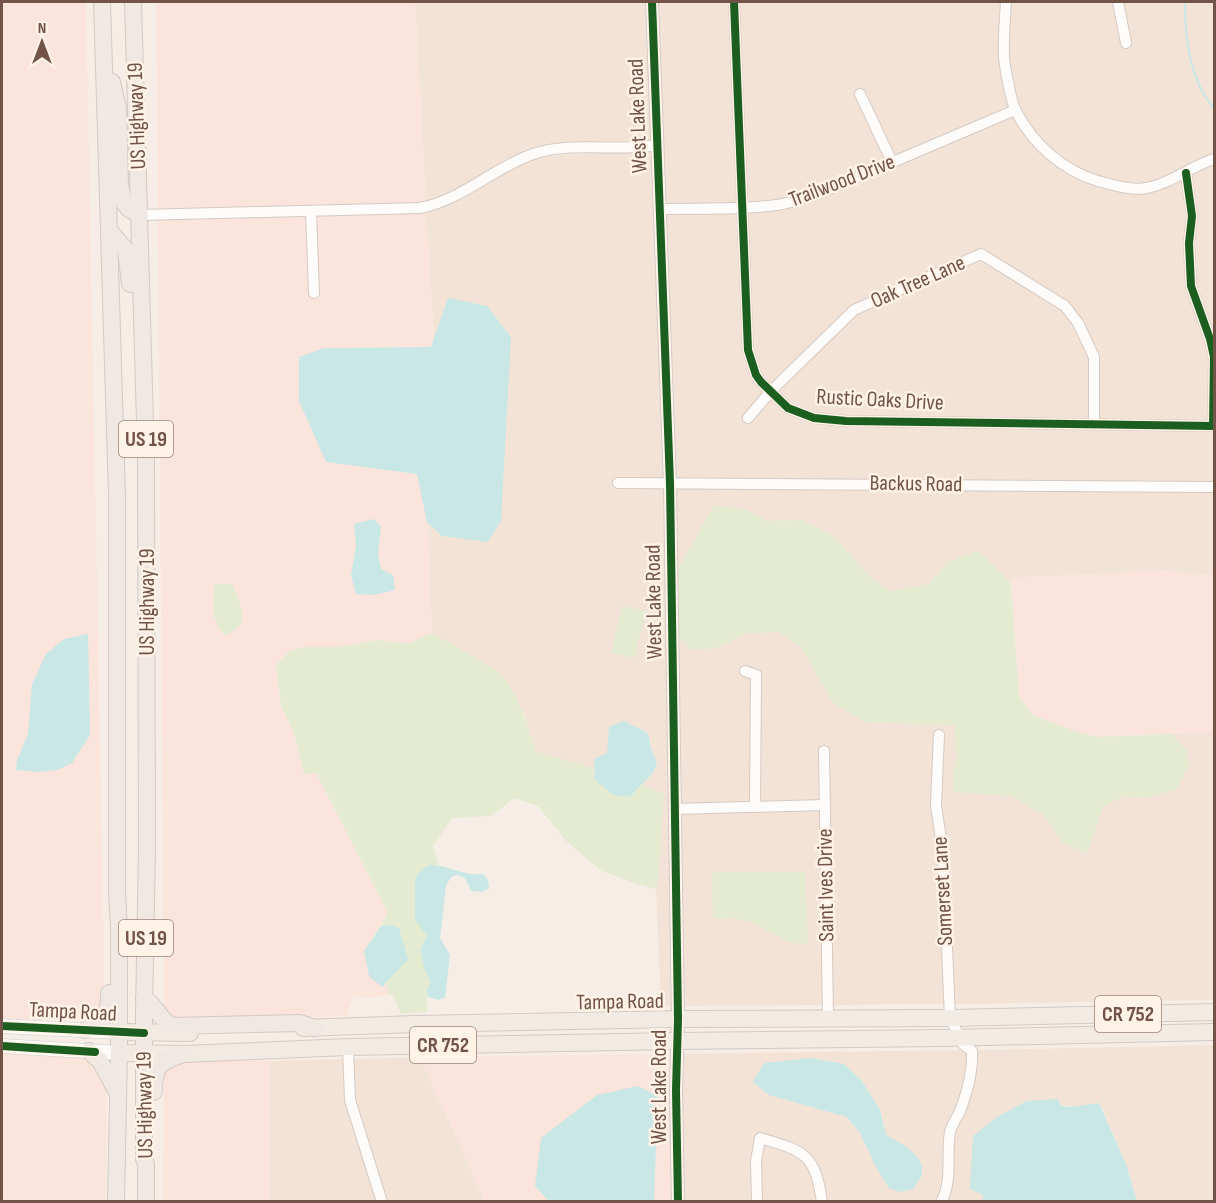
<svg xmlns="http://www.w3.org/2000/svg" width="1216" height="1203" font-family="'Sofia Sans Condensed',sans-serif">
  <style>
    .residential { fill: #f2e3d6; fill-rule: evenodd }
    .commercial { fill: #fae4dc; fill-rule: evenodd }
    .green { fill: #e4ebd1 }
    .water { fill: #c8e7e5 }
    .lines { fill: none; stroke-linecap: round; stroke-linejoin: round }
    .stream { stroke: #c8e7e5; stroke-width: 2 }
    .minor-casing { stroke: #d5c9c2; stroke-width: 12 }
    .tertiary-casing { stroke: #d5c9c2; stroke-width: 14 }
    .secondary-casing { stroke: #d6cac3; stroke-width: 15 }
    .primary-casing { stroke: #d5c9c4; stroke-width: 18 }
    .trunk-casing { stroke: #d5c9c4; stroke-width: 18 }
    .minor { stroke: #fefcfb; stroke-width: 10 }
    .tertiary { stroke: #fefcfb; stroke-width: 12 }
    .secondary { stroke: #fefcfb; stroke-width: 14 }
    .primary { stroke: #f1ebe3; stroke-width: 16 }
    .trunk { stroke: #f0e8e3; stroke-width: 16 }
    .cycleway-casing { stroke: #fff3e7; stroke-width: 11 }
    .cycleway { stroke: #1b5e20; stroke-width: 8 }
    .labels { text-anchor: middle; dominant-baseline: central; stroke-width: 5; stroke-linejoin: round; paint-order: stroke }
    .shield { fill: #fff3e7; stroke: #9d8278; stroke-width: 1.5 }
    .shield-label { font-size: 21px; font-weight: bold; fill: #735248 }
    .street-label { font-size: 22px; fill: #735248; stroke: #fff3e7 }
  </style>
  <rect width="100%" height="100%" fill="#f6eee6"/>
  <g class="residential">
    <polygon points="415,2 647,2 652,141 593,142 534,148 512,157 478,178 442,197 426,202"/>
    <polygon points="656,2 729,2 736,202 664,204"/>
    <polygon points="738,2 1001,2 1010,106 894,156 862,87 854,92 886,160 817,189 777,199 745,202"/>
    <polygon points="1010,2 1114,2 1123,49 1131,47 1123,2 1214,2 1214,153 1197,159 1184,168 1146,183 1123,182 1086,172 1062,157 1043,142 1019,107 1009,56"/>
    <polygon points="1013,116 1037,149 1057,166 1083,182 1121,192 1146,193 1182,180 1188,216 1185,244 1210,357 1209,421 1098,419 1098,357 1067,302 983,249 980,249 852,306 771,384 764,378 752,349 745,212 799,205 820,199"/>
    <polygon points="653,151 666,483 673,1006 661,1006 656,889 664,794 642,785 653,773 657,763 651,748 648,733 594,759 594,768 536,752 524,714 451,645 432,633 427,522 442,536 448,298 434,339 426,212 445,206 482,187 516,166 536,158 560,155"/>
    <polygon points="1214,164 1214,337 1195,285 1190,176 1200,168"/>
    <polygon points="736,212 743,350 764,392 742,418 748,425 771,398 813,423 1214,432 1214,575 1174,572 1173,570 1012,578 1011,583 978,551 948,562 929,584 890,591 874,580 832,535 802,520 767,521 747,510 691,547 676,573 664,214"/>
    <polygon points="981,259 1062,310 1075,326 1089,358 1089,419 846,416 815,413 790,403 778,391 856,315"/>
    <polygon points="779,632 801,647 833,703 865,722 954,725 957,758 953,773 990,794 1012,796 1045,816 1063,843 1087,853 1103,807 1123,796 1147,798 1187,751 1172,734 1214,732 1214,1000 954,1004 940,804 944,731 935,730 931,804 939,854 945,1004 832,1005 828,746 819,747 820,800 759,801 760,675 757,670 742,665 740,674 751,678 750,802 679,804 677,636 691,650 717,648 747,633"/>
    <path d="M 820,810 L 823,1005 L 682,1006 L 679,814 ZM 775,873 L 805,873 L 770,931 L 751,922 L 734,918 L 713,919 Z"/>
    <polygon points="1214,1045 1214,1201 1137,1201 1126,1164 1102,1108 1060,1105 983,1195 983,1201 946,1202 955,1132 965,1112 977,1066 976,1050"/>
    <path d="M 961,1050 L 967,1054 L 968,1064 L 956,1109 L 944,1132 L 943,1172 L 939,1195 L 935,1201 L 827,1201 L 822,1175 L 809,1152 L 795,1143 L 761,1133 L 752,1201 L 682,1201 L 681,1054 ZM 862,1081 L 880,1110 L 886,1135 L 913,1152 L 876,1167 L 860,1133 L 847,1117 L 769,1095 Z"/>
    <polygon points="420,1057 485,1201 387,1201 354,1099 353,1059"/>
    <polygon points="344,1059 377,1201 269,1201 269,1061"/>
    <polygon points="763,1144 792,1153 804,1160 814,1179 818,1201 761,1202 760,1161"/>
  </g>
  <g class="commercial">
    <path d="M 2,2 L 86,2 L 104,956 L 104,1007 L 95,1021 L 2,1019 ZM 30,705 L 90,735 L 72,763 L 57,770 L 39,772 L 16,770 L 17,760 L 28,734 Z"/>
    <polygon points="156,2 415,2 426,202 158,209"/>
    <path d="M 426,212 L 434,338 L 431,347 L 324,348 L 315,435 L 326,462 L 418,474 L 427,523 L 432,633 L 408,644 L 378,640 L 339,647 L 302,647 L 276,665 L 281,705 L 294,734 L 304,773 L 316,773 L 388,913 L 364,951 L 382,987 L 386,982 L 389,995 L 369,998 L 354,996 L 347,1012 L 351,1016 L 177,1021 L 164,1013 L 158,220 L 307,217 L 310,299 L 319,298 L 316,216 ZM 354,524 L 381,527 L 378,554 L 381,569 L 351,575 L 356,545 Z"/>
    <polygon points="1174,570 1174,572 1214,575 1214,732 1098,737 1074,731 1033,715 1019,696 1011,578"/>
    <polygon points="2,1052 88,1056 106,1082 106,1201 2,1202"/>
    <polygon points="672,1054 673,1201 654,1201 658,1096 535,1186 549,1201 485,1201 420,1057"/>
    <polygon points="179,1061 269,1061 269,1201 163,1202 164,1068"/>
  </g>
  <g class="green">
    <polygon points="714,505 747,510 767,521 802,520 832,535 874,580 890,591 929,584 948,562 978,551 1011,583 1019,696 1033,715 1074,731 1098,737 1172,734 1187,751 1188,768 1177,789 1147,798 1123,796 1103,807 1087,853 1063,843 1045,816 1012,796 953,792 953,773 957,758 954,725 865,722 833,703 801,647 779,632 747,633 717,648 691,650 677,636 676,573"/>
    <path d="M 215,584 L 232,584 C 240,604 254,626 224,635 C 210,618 213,605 215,584 Z"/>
    <polygon points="622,606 646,611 634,658 611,653"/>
    <path d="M 432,633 C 451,645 489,663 504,678 C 519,694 529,730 536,752 L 594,768 L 595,780 L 630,797 L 642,785 L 664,794 L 657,889 L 640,885 L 602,871 L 567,842 L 538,806 L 514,798 L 491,816 L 452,818 L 433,846 L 439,865 L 428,865 L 423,929 L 427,936 L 420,949 L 424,967 L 430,982 L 427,990 L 427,1012 L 401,1014 L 393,995 L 389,995 L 386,982 C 395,972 406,950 401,936 C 399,932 394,929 390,925 L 381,926 L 388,913 L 316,773 L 304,774 L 294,734 L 281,705 L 276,665 L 289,652 L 302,647 L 339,647 L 378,640 L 408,644 Z"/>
    <polygon points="712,872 805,872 808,944 790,943 751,922 734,918 713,919"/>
  </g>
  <g class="water">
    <polygon points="448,298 487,306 511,337 501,521 488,542 442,536 427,522 417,474 326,462 299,401 299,357 324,348 431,347"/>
    <polygon points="374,519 381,527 378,554 381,569 393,575 395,590 374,595 356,594 351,575 356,545 354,524"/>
    <polygon points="88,634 90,735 72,763 57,770 39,772 16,770 17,760 28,734 32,684 46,654 64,639"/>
    <polygon points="624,721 648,733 651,748 657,763 653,773 630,797 614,795 595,780 594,759 607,753 609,727"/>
    <path d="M 428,865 C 448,864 463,877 483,874 L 488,880 L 489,888 L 482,892 L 471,891 L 465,878 L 457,875 L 451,877 L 446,886 L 440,938 L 450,955 L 445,998 L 438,1000 L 428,997 L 427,990 L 430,982 L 424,967 L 420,949 L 427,936 L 415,919 L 415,882 L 417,875 Z"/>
    <polygon points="390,925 399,928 408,959 382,987 369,976 364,951 381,926"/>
    <path d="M 812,1058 L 844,1064 L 862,1081 L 880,1110 L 886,1135 C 900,1143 928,1156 921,1177 C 919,1181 916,1185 913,1189 L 900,1192 L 889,1188 L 876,1167 L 860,1133 L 847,1117 L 769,1095 L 753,1082 L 764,1063 Z"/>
    <polygon points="638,1086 658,1096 654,1201 549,1201 535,1186 541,1138 597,1095"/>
    <polygon points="1058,1099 1060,1105 1069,1107 1099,1103 1126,1164 1137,1201 983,1201 983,1195 970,1189 973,1136 997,1117 1027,1101"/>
  </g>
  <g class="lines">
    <path class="stream" d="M 1185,2 C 1185,40 1189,78 1214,109"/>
    <g class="minor-casing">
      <g id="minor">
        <polyline points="734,2 748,350 756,375 761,382 788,408 814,418 846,421 1213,426 1214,357 1210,339 1191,286 1189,243 1192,216 1186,173"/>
        <path d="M 1006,2 C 1005,20 1003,39 1004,57 C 1005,68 1011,102 1016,111 C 1032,143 1063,171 1098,181 C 1113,185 1131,191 1147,188 C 1172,183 1191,166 1214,159"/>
        <polyline points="1118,2 1126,43"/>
        <polyline points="860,94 892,162"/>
        <path d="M 660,209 C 698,208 739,210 777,205 C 791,203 805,198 818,194 L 1015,110"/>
        <polyline points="311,211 314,293"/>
        <path d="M 140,215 L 420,208 C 462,200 493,168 533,154 C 572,141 617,152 658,145"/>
        <polyline points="748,418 771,391 854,310 981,254 1065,306 1078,323 1094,357 1094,424"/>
        <polyline points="618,483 1214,487"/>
        <polyline points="745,671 756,675 755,807"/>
        <path d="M 939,735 L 936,805 L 943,853 L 950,1018 L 963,1044 L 972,1051 C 973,1070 967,1093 960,1111 C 957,1118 952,1124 950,1132 C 946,1153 953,1182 941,1202"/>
        <polyline points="824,751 828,1019"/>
        <polyline points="674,809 825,805"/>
        <polyline points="348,1047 350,1100 382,1202"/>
        <path d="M 757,1202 L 756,1161 L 760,1138 C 804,1151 815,1153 822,1202"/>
      </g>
    </g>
    <g class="tertiary-casing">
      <polyline id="tertiary" points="652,2 670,483 678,1019 676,1090 678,1202"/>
    </g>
    <g class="secondary-casing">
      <g id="secondary">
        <polyline points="2,1026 119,1032"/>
        <polyline points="2,1046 119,1053"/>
      </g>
    </g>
    <g class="primary-casing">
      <g id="primary">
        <polyline points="303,1028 415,1024 678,1019 950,1018 1214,1012"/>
        <polyline points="119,1032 190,1033"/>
        <polyline points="119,1053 184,1054 348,1047 677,1041 945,1038 1214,1032"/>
      </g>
    </g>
    <g class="trunk-casing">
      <g id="trunk">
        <polyline points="102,2 117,496 117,894 119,927 119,1053 116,1202"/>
        <polyline points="133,2 146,457 147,848 144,1013 144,1159 146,1164 146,1202"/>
        <polyline points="112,82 118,108 120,185 124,203 129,209 140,215"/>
        <polyline points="109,230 126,250 130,284"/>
        <path d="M 144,998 C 156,1005 159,1019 172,1026 L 300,1023 L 315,1028"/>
        <path d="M 85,1030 C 106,1022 109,1015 109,993"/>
        <polyline points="89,1051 100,1061 117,1092"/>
        <path d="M 154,1092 C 154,1066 159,1062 184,1054"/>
      </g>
    </g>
    <use href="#minor" class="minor"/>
    <use href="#tertiary" class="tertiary"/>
    <use href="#secondary" class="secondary"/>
    <use href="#primary" class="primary"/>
    <use href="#trunk" class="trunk"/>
    <g class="cycleway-casing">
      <g id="cycleway">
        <polyline points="652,2 670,483 678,1019 676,1090 678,1202"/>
        <polyline points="734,2 748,350 756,375 761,382 788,408 814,418 846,421 1213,426 1214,357 1210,339 1191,286 1189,243 1192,216 1186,173"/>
        <polyline points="2,1026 144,1033"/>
        <polyline points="2,1046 95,1052"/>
      </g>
    </g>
    <use href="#cycleway" class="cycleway"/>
  </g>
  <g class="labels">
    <g class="shield">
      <rect x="119" y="421" width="54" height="36" rx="4.5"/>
      <rect x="119" y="920" width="54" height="36" rx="4.5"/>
      <rect x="1095" y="996" width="66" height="36" rx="4.5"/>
      <rect x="410" y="1027" width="66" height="36" rx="4.5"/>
    </g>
    <g class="shield-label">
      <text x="146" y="439">US 19</text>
      <text x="146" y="938">US 19</text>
      <text x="1128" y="1014">CR 752</text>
      <text x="443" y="1045">CR 752</text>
    </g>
    <g class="street-label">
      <text transform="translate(137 116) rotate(-92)">US Highway 19</text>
      <text transform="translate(638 116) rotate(-92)">West Lake Road</text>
      <text transform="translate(842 181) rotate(-21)">Trailwood Drive</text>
      <text transform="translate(918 282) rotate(-24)">Oak Tree Lane</text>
      <text transform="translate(880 400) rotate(3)">Rustic Oaks Drive</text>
      <text transform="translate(916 484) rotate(1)">Backus Road</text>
      <text transform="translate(147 602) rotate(-90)">US Highway 19</text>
      <text transform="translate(654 602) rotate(-91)">West Lake Road</text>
      <text transform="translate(826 885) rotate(-91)">Saint Ives Drive</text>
      <text transform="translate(943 891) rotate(-93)">Somerset Lane</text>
      <text transform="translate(620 1002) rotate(-1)">Tampa Road</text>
      <text transform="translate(73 1012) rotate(3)">Tampa Road</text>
      <text transform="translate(659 1087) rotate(-90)">West Lake Road</text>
      <text transform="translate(145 1105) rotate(-91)">US Highway 19</text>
    </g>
  </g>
  <rect width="1216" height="1203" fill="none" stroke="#735248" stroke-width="6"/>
  <g transform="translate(42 42)" stroke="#fff3e7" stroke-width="4.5" paint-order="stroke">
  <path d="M0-4.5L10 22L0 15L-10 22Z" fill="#735248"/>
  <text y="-9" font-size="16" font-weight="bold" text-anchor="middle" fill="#735248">N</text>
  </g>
</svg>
